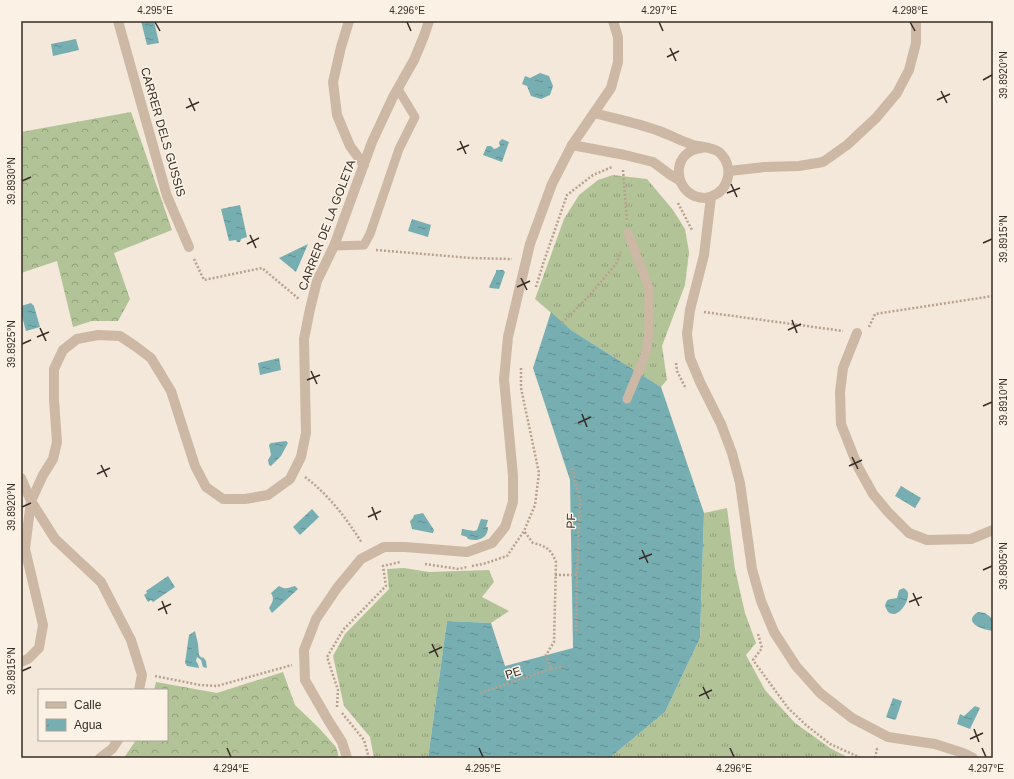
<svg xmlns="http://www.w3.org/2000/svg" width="1014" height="779" font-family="Helvetica,sans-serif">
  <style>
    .grass { fill: url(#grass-tufts) }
    .forest { fill: url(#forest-crowns) }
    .water { fill: url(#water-ripples) }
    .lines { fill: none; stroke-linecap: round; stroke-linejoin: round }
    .path { stroke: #b8a18e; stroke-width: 2.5; stroke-dasharray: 2 2; stroke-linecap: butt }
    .service { stroke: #ccb8a4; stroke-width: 9 }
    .minor { stroke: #ccb8a4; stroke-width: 10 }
    .ticks { fill: none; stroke: #372c26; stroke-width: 1.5 }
    .labels { text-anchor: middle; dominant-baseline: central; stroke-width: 3; stroke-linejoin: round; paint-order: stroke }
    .street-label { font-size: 12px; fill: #372c26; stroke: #fbf2e5 }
    .neatline { fill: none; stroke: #372c26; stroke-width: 1.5 }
    .ticks-label { font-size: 10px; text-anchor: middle; fill: #372c26 }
  </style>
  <defs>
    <pattern id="grass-tufts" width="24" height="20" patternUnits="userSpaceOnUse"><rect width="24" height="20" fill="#b3c398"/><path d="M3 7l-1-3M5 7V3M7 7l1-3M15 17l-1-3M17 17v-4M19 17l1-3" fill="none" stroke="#929f7c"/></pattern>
    <pattern id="forest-crowns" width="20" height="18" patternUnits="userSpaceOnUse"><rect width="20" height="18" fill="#b3c398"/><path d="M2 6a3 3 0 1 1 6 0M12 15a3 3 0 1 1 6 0" fill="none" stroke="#929f7c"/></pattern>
    <pattern id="water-ripples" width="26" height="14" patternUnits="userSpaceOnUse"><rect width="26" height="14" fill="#76aeb2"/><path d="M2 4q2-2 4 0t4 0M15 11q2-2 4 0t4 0" fill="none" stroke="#628e91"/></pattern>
  </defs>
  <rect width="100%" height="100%" fill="#f3e8d9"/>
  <g class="grass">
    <polygon points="613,175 647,179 673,210 685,229 689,252 685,285 662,346 667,380 661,387 571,330 535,299 564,219 579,195 598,180"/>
    <polygon points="727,508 735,569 745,613 756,643 746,655 765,690 795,723 830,748 849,758 613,758 612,756 665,712 700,638 704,513"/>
    <polygon points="404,568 429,572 489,570 494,582 482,597 509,611 491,623 447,621 428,758 374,758 370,737 344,706 333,656 345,634 389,589 387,569"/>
  </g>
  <g class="forest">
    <polygon points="131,112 172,230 114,253 130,299 118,321 92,321 73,327 57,261 21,273 21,132"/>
    <polygon points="283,672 295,705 319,728 336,747 339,758 124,758 136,740 167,740 167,690 154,690 156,682 217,693"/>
  </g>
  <g class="water">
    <polygon points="141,21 154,21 159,43 147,45"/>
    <polygon points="76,39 79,50 53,56 51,44"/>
    <polygon points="540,73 549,76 553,86 550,95 541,99 531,96 527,86 522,84 525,76 530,78"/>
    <polygon points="502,139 509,142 502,162 483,155 487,146 491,146 494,149 497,148 500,146 499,142"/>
    <polygon points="240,205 247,237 241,239 240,242 237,242 236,240 229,241 221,209"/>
    <polygon points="412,219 431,225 428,237 408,231"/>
    <polygon points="308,244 296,272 279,258"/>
    <polygon points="496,270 503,270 505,272 499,289 490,288 489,287 496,272"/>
    <polygon points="31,303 34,306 40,327 26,331 21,313 21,306"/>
    <polygon points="551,312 571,330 661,387 704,513 700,638 665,712 612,756 613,758 428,758 447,621 491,623 505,666 573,648 570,480 533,368"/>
    <polygon points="279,358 281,370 260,375 258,363"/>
    <polygon points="286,441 288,443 281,456 271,466 269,465 268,460 271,455 269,445 271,443"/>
    <polygon points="901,486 921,498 915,508 895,496"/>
    <polygon points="312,509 319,517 300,535 293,527"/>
    <polygon points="423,513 434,530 433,533 432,533 412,529 410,521 413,518 414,515"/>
    <path d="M 481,519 L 488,520 L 486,527 L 488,527 C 488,539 477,542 468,539 L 467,537 L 461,535 L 462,529 L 474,531 L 477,530 Z"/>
    <polygon points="168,576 175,587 153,602 151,600 148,602 144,595 147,593 146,591"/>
    <path d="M 279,586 C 286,590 288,588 295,586 L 298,589 L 272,613 L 269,608 C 272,603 275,599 271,593 Z"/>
    <path d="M 904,588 C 906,590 907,590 908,593 C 909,600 902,613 894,614 C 891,614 890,613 888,612 L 885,606 C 887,597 890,600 897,598 L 899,590 Z"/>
    <path d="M 978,612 L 985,613 L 993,619 L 993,631 C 984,630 961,623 978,612 Z"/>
    <polygon points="195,631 198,644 199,655 202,658 203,657 206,661 207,668 203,667 201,660 197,657 196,661 198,664 199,668 187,666 185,663 189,635"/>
    <polygon points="893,698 902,701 896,719 895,720 886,717"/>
    <polygon points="975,706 980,708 970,729 957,724 960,714 964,716"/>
  </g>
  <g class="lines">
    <g class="path">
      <polyline points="623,170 627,220"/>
      <polyline points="678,203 692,230"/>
      <polyline points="376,250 471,258 512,259"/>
      <polyline points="194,259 204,280 262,268 299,299"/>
      <polyline points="536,287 543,264 567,195 593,175 612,167"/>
      <polyline points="704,312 843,331"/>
      <polyline points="562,323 589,296 616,264 621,252"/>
      <polyline points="869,327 875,314 993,296"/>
      <polyline points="676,363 677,371 686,389"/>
      <polyline points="521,368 521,388 539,473 535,505 524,531"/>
      <polyline points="572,468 580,500 577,575"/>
      <path d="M 305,477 C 329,495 346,518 362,543"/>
      <polyline points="425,564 459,569 467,567"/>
      <path d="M 472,566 L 483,564 L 507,556 L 524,531 L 533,543 C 546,546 551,549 556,562 L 554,642 L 546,655 L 551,669 L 480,693"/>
      <polyline points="555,575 577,575 576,634"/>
      <polyline points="758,634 762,648 753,660 788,708 806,725 830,744 861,758"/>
      <polyline points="551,669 563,667"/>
      <polyline points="155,676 200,685 217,686 292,665"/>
      <polyline points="337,707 338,690 327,657 343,630 386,586 383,566 400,562"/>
      <polyline points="342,713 364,740 369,758"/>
      <polyline points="875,758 877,749 879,749"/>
    </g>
    <g class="service">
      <polyline points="334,246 364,245 370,234 399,149 415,117 398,89"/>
      <polyline points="627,399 646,353 649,331 649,288 628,233"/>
    </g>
    <g class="minor">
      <polyline points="118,21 167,196 189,247"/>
      <polyline points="349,21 341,47 333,82 337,115 350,146 364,165"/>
      <path d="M 594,113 C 616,119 638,123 659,131 C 670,135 681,141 693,145 C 701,147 712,147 719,152 C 729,161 731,174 725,185 C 722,192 713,197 705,198 C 677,198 669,160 693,150 C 696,149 700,148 702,148"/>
      <polyline points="572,145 625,155 653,162 672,176 679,180"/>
      <polyline points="729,171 765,167 799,166 823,162 847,145 876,118 897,93 909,70 916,43 916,21"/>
      <polyline points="711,197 704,255 690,310 687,334 690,358 700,382 721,424 732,453 740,483 752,569 761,601 774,632 796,666 820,693 852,718 888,737 935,744 963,753 973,758"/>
      <polyline points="857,333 843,368 840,392 841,424 858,467 873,494 888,512 909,533 927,540 971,539 993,530"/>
      <polyline points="21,478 31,501 55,539 101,582 131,640 142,675 139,690"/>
      <polyline points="21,662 28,659 39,648 43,625 25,549 31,501 43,475 53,459 57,442 54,400 54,369 63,350 77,339 98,335 120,336 135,346 151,358 171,391 195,466 206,487 223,499 245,499 268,495 290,479 301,457 306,433 304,339 310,309 317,281 334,246 372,142 393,97 414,60 424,36 429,21"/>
      <polyline points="100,758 112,749 118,740"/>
      <polyline points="347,758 342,742 328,720 305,680 304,650 316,619 337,588 361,559 384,547 405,547 467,552 492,543 505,527 513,502 513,476 504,379 508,337 530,244 552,184 572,145 611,88 618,62 618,37 613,21"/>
    </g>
  </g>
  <path class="ticks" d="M 155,22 L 160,31M 407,22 L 411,31M 659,22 L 663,31M 910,22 L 915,31M 670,48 L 676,61M 667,57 L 679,51M 983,80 L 992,75M 941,91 L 947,103M 189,98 L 195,111M 937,100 L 950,94M 186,108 L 199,102M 460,141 L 466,154M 457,150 L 469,145M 22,181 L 31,177M 731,184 L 737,197M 727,193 L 740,188M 250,235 L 256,248M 983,243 L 992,239M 247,244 L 259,238M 521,278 L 527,290M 517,287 L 530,281M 792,320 L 797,333M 40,328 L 46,341M 788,330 L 801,324M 37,337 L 49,332M 22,344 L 31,340M 311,371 L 317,384M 307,380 L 320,375M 983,406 L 992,402M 582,414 L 587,427M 578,423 L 591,417M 852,457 L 858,469M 101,465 L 107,477M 849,466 L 862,460M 97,474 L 110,468M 22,507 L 31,503M 372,507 L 377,520M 368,517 L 381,511M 642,550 L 648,563M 639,559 L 652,554M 983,570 L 992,566M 913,593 L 919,606M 162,601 L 167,614M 909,602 L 922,597M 158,610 L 171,604M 432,644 L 438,657M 429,653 L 442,647M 22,671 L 31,667M 703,687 L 709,699M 699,696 L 712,690M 974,729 L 979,742M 970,739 L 983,733M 227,748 L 231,757M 479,748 L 483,757M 730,748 L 734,757M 982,748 L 986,757"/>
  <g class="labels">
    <g class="street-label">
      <text transform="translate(163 132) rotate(74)">CARRER DELS GUSSIS</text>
      <text transform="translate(327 225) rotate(-69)">CARRER DE LA GOLETA</text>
      <text transform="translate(571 521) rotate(-88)">PF</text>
      <text transform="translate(513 673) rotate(-18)">PE</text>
    </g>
  </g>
  <rect width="1014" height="779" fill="none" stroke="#fbf2e5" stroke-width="44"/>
  <rect x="38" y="689" width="130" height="52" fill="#fbf2e5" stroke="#ada399"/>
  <rect x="46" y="702" width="20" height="6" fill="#ccb8a4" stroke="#ada399"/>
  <text x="74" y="709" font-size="12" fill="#372c26">Calle</text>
  <rect x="46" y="719" width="20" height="12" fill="url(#water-ripples)" stroke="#ada399"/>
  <text x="74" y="729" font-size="12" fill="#372c26">Agua</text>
  <rect x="22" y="22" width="970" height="735" class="neatline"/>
  <g class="ticks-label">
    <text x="155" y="14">4.295°E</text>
    <text x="407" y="14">4.296°E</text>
    <text x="659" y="14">4.297°E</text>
    <text x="910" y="14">4.298°E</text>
    <text transform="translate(1003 75) rotate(-90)" y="4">39.8920°N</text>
    <text transform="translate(11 181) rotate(-90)" y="4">39.8930°N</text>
    <text transform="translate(1003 239) rotate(-90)" y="4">39.8915°N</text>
    <text transform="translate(11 344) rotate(-90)" y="4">39.8925°N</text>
    <text transform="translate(1003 402) rotate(-90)" y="4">39.8910°N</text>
    <text transform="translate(11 507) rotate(-90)" y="4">39.8920°N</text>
    <text transform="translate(1003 566) rotate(-90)" y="4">39.8905°N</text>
    <text transform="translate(11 671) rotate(-90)" y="4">39.8915°N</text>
    <text x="231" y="772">4.294°E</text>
    <text x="483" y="772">4.295°E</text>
    <text x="734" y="772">4.296°E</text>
    <text x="986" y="772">4.297°E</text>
  </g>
</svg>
